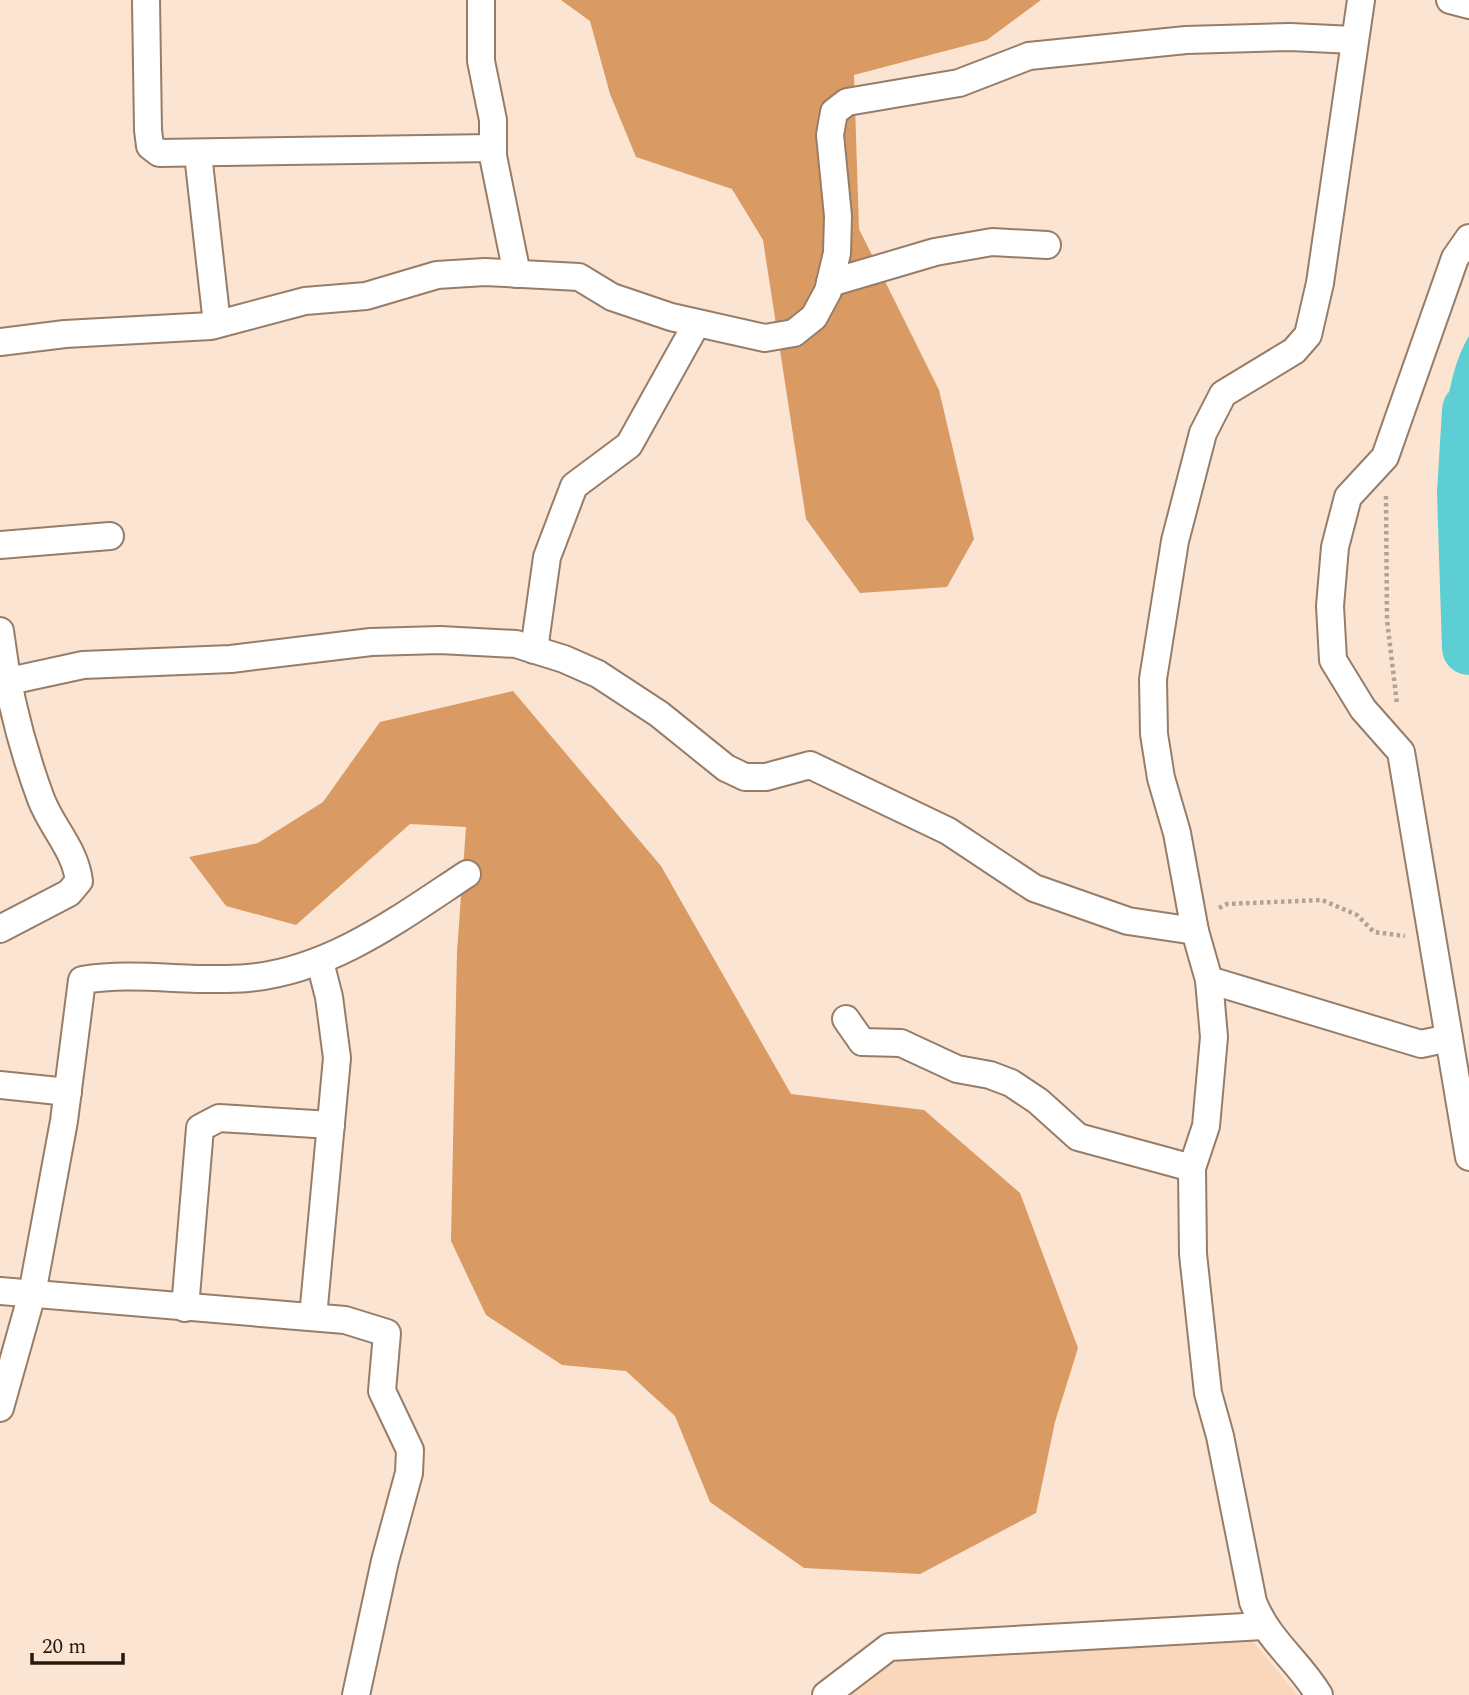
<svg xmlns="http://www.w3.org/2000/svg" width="1469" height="1695" font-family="Spectral,serif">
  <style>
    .built { fill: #fad7bb }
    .forest { fill: #d99a64 }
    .water { fill: #5cced4 }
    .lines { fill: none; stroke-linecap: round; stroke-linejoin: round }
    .river { stroke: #5cced4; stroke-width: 54 }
    .minor-casing { stroke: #977d68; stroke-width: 30 }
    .path { stroke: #b4a192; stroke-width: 4.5; stroke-dasharray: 3.5 3.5; stroke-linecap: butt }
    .minor { stroke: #fff; stroke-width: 26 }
  </style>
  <rect width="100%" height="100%" fill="#fbe4d1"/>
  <polygon class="built" points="1250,1638 1297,1695 841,1695 903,1655"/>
  <g class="forest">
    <polygon points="561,0 1041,0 987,40 854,75 859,229 939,390 974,539 947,587 860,593 806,519 763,240 732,189 636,157 610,94 590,21"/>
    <polygon points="513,691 661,866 791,1094 924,1110 1020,1193 1078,1348 1055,1422 1036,1513 920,1574 804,1568 710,1502 675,1416 626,1371 562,1365 486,1315 451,1241 457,952 466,827 410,824 296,925 226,906 189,857 258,843 323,802 380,722"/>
  </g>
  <path class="water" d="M 1469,336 L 1469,490 L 1441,488 C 1442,442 1445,375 1469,336 Z"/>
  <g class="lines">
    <polyline class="river" points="1469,410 1464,493 1469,648"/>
    <g class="minor-casing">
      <g id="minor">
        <polyline points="146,0 148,130 150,146 159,153 493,148"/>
        <polyline points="481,0 481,61 493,120 493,156 517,274"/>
        <polyline points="1450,0 1469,5"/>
        <polyline points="198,154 217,324"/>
        <polyline points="1469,238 1455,258 1385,457 1348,497 1335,547 1330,606 1333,660 1363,709 1401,752 1469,1157"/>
        <polyline points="830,283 935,252 992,242 1047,245"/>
        <polyline points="0,342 65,334 211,326 305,301 366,296 437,275 485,272 579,277 612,297 671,317 765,338 794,333 814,317 828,291 837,253 838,216 830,135 834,112 847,102 959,83 1029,56 1186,40 1290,37 1354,40"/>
        <polyline points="0,545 110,536"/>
        <path d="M 0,631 C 7,688 21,745 41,799 C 52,828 75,849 79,881 L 69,893 L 0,929"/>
        <polyline points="534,650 547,557 574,486 629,445 697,323"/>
        <polyline points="0,683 83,665 231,659 371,642 440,640 516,644 564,659 598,674 659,714 726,768 745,777 766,777 810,765 948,831 1034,888 1128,921 1195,931"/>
        <polyline points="1209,980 1421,1044 1449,1038"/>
        <polyline points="846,1019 862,1042 901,1043 957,1069 990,1075 1011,1083 1038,1101 1078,1137 1192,1168"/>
        <polyline points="0,1085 68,1092"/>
        <polyline points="0,1291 345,1320 387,1333 382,1391 410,1450 409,1473 385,1561 356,1695"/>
        <polyline points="185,1308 200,1128 219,1118 331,1125"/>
        <polyline points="313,1317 337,1058 329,997 320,962"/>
        <path d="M 0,1408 L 32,1294 L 64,1121 L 82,980 C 137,971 193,983 248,978 C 330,971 400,918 467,874"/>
        <polyline points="826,1695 889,1647 1263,1626"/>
        <path d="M 1319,1695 C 1298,1660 1269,1642 1253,1602 L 1220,1436 L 1208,1393 L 1193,1254 L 1192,1168 L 1206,1126 L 1214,1037 L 1209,980 L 1195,931 L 1177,833 L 1161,778 L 1154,734 L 1153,679 L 1175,541 L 1203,433 L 1223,394 L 1294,351 L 1308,335 L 1320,283 L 1361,0"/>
      </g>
    </g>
    <g class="path">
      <polyline points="1386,496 1387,620 1397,704"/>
      <polyline points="1219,908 1227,904 1322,900 1357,915 1374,932 1405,936"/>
    </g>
    <use href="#minor" class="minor"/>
  </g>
  <path d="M32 1653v10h91v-10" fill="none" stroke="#241a12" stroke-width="3.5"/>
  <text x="42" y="1653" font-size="21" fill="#241a12" stroke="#fbe4d1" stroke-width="5" paint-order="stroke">20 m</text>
</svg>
